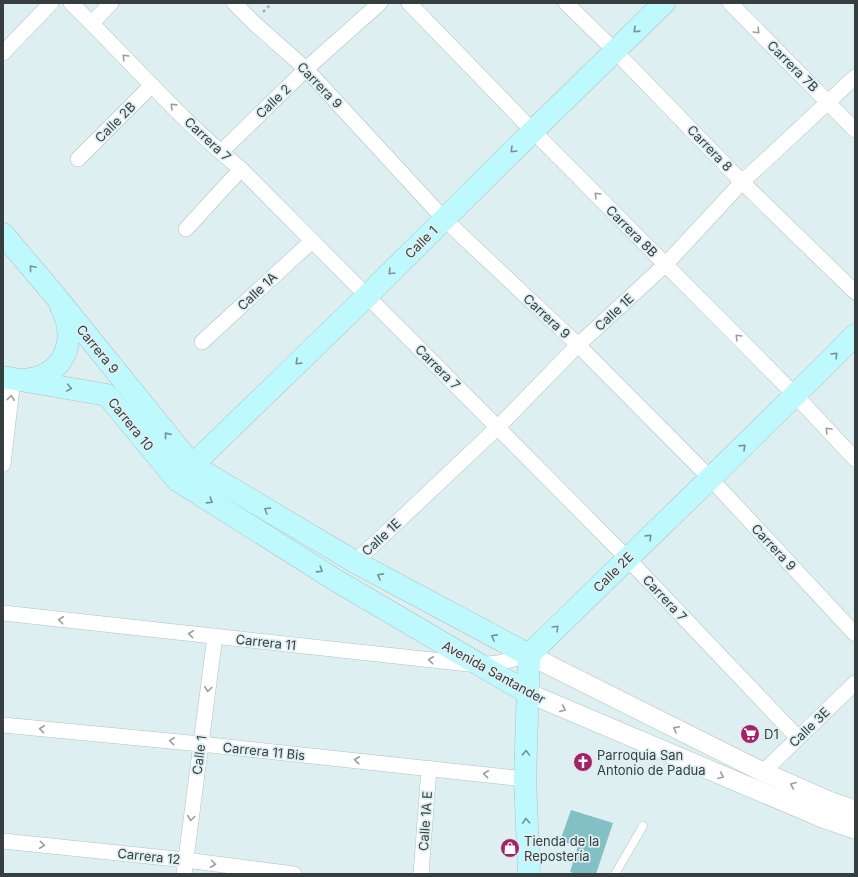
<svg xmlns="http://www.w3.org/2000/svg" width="858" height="877" font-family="Inter,sans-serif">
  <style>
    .building { fill: #83c0c6 }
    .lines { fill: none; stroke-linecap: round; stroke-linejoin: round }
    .service-casing { stroke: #b0c1c3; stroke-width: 9 }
    .minor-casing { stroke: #b0c1c3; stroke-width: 16 }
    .tertiary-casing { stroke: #b0c1c3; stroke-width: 20 }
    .secondary-casing { stroke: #b0c1c3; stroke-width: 23 }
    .path { stroke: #a5b2b4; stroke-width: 2.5; stroke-dasharray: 3 3; stroke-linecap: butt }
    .service { stroke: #fff; stroke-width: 8 }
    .minor { stroke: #fff; stroke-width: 15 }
    .tertiary { stroke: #fff; stroke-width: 19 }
    .secondary { stroke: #bef9fe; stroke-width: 22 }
    .oneway { stroke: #749295 }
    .oneway2 { stroke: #9b9e9f }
    .labels { text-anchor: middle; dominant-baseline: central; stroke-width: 3.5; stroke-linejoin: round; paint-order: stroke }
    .street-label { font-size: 13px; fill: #373e3f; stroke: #deeff1 }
    .poi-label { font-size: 13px; fill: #373e3f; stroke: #deeff1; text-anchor: start }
  </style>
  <rect width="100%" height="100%" fill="#deeff1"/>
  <polygon class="building" points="571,810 613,823 596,874 576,874 570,872 578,846 560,841"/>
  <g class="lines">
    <g class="service-casing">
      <polyline id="service" points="615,874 643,826"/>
    </g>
    <g class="minor-casing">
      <g id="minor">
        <path d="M 71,3 C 128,58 179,119 241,169 L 627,558 L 798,738"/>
        <polyline points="234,3 253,22 306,69 444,219 578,345 710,478 855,634"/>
        <polyline points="409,3 533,131 796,396 855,459"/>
        <polyline points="566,3 615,51 742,182 855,292"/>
        <polyline points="730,3 855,130"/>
        <polyline points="92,23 111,3"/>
        <polyline points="3,53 51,3"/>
        <polyline points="221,152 306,69 380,3"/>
        <polyline points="78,159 152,85"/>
        <polyline points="186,229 241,169"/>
        <polyline points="202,342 312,241"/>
        <polyline points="3,464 13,379"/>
        <polyline points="355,562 498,427 578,345 666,264 742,182 855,77"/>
        <polyline points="3,613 478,665 498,663 529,655"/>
        <polyline points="3,725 201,744 525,779"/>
        <polyline points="763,772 855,683"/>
        <polyline points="3,841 186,860 294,874"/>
        <polyline points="184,874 215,636"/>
        <polyline points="421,874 429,768"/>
      </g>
    </g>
    <g class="tertiary-casing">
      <g id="tertiary">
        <polyline points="529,655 763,772 829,801 855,810"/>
        <polyline points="528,693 825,819 855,829"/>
      </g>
    </g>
    <g class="secondary-casing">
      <g id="secondary">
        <polyline points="3,234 57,298 192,465 355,562 529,655"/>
        <polyline points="3,377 107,395 177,480 337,581 528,693"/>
        <path d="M 24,380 C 64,377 79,340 61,307"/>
        <polyline points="177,480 367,296 533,131 664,3"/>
        <path d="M 529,874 L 525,779 L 529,655 C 637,548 748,444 855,335"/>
      </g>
    </g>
    <polyline class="path" points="263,12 272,3"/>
    <use href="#service" class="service"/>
    <use href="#minor" class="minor"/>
    <use href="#tertiary" class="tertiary"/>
    <use href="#secondary" class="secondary"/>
  </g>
  <defs><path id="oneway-chevron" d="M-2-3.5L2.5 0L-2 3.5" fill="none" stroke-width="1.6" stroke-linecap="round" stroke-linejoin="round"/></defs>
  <g class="oneway">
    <use href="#oneway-chevron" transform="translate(636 30) rotate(136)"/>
    <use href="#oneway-chevron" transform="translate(513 150) rotate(135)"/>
    <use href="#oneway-chevron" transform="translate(32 268) rotate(-130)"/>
    <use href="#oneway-chevron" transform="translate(391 272) rotate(135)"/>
    <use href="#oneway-chevron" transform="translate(835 355) rotate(-45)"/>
    <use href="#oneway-chevron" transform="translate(298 362) rotate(136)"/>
    <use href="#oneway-chevron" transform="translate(69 388) rotate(10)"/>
    <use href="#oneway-chevron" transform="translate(167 435) rotate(-129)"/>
    <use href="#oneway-chevron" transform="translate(743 447) rotate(-44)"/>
    <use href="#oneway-chevron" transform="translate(210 501) rotate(32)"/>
    <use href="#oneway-chevron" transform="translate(267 510) rotate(-149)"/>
    <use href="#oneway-chevron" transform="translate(649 537) rotate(-44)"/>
    <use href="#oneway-chevron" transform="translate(320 570) rotate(32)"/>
    <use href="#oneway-chevron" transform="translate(380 576) rotate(-152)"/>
    <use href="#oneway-chevron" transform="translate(556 628) rotate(-45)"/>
    <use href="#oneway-chevron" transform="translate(494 637) rotate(-152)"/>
    <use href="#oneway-chevron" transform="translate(526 753) rotate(-88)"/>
    <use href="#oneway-chevron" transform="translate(526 821) rotate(-93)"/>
  </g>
  <g class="oneway2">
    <use href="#oneway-chevron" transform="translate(757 31) rotate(45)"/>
    <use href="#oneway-chevron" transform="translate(125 57) rotate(-134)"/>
    <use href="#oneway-chevron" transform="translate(173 106) rotate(-136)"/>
    <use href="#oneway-chevron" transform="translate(597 195) rotate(-135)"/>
    <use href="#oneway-chevron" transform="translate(738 337) rotate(-135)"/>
    <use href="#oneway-chevron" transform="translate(11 398) rotate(-83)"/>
    <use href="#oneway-chevron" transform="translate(828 430) rotate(-133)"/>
    <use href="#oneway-chevron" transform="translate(61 620) rotate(-174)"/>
    <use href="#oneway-chevron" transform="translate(191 634) rotate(-174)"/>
    <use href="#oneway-chevron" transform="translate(431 660) rotate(-174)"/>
    <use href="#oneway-chevron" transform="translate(208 689) rotate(97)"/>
    <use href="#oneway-chevron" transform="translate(563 709) rotate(23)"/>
    <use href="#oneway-chevron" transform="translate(42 729) rotate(-174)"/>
    <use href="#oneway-chevron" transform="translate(676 729) rotate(-153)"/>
    <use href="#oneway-chevron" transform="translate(172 741) rotate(-174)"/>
    <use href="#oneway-chevron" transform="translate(357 760) rotate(-174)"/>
    <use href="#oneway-chevron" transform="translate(486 774) rotate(-174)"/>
    <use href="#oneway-chevron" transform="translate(721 776) rotate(23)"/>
    <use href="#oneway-chevron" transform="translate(793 785) rotate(-157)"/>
    <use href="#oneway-chevron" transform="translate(191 818) rotate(97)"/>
    <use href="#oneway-chevron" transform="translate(42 845) rotate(6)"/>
    <use href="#oneway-chevron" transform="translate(213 864) rotate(7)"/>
  </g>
  <defs>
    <g id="supermarket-disc" transform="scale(1)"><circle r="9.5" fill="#a72068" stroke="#deeff1"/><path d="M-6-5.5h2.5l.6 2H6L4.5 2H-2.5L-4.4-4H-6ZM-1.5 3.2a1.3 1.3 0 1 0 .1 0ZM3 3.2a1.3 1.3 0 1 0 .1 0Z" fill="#fff"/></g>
    <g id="church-disc" transform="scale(1)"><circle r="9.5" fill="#a72068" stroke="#deeff1"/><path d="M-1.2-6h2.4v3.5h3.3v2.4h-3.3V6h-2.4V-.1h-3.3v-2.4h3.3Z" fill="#fff"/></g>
    <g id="shop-disc" transform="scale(1)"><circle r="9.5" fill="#a72068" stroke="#deeff1"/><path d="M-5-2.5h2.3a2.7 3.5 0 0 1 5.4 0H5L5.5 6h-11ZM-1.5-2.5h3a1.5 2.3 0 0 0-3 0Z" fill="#fff"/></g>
  </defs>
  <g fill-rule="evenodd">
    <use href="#supermarket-disc" x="750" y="734"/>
    <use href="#church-disc" x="583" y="762"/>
    <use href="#shop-disc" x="510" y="848"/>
  </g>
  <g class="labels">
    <g class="street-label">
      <text transform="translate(793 66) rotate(45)">Carrera 7B</text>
      <text transform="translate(320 85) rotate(46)">Carrera 9</text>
      <text transform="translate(273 101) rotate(-44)">Calle 2</text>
      <text transform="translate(115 122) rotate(-45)">Calle 2B</text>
      <text transform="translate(208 139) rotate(43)">Carrera 7</text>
      <text transform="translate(710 148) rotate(46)">Carrera 8</text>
      <text transform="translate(632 231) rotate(45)">Carrera 8B</text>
      <text transform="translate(421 242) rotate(-45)">Calle 1</text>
      <text transform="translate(257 291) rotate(-43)">Calle 1A</text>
      <text transform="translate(614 312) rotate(-43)">Calle 1E</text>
      <text transform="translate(547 316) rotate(43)">Carrera 9</text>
      <text transform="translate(98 349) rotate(51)">Carrera 9</text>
      <text transform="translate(438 367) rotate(45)">Carrera 7</text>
      <text transform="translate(131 424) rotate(51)">Carrera 10</text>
      <text transform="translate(381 537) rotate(-43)">Calle 1E</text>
      <text transform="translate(774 547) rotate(47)">Carrera 9</text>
      <text transform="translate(613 572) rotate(-45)">Calle 2E</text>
      <text transform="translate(665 598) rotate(47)">Carrera 7</text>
      <text transform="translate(266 642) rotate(6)">Carrera 11</text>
      <text transform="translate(494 672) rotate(29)">Avenida Santander</text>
      <text transform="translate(809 727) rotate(-44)">Calle 3E</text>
      <text transform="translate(264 751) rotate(6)">Carrera 11 Bis</text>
      <text transform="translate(199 755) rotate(-83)">Calle 1</text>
      <text transform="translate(425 821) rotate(-86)">Calle 1A E</text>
      <text transform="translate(149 856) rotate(6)">Carrera 12</text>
    </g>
    <g class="poi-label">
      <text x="764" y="734">D1</text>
      <text x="597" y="755">Parroquia San<tspan x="597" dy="15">Antonio de Padua</tspan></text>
      <text x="524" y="841">Tienda de la<tspan x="524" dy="15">Repostería</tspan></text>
    </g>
  </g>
  <rect width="858" height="877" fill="none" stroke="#373e3f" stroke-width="8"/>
</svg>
